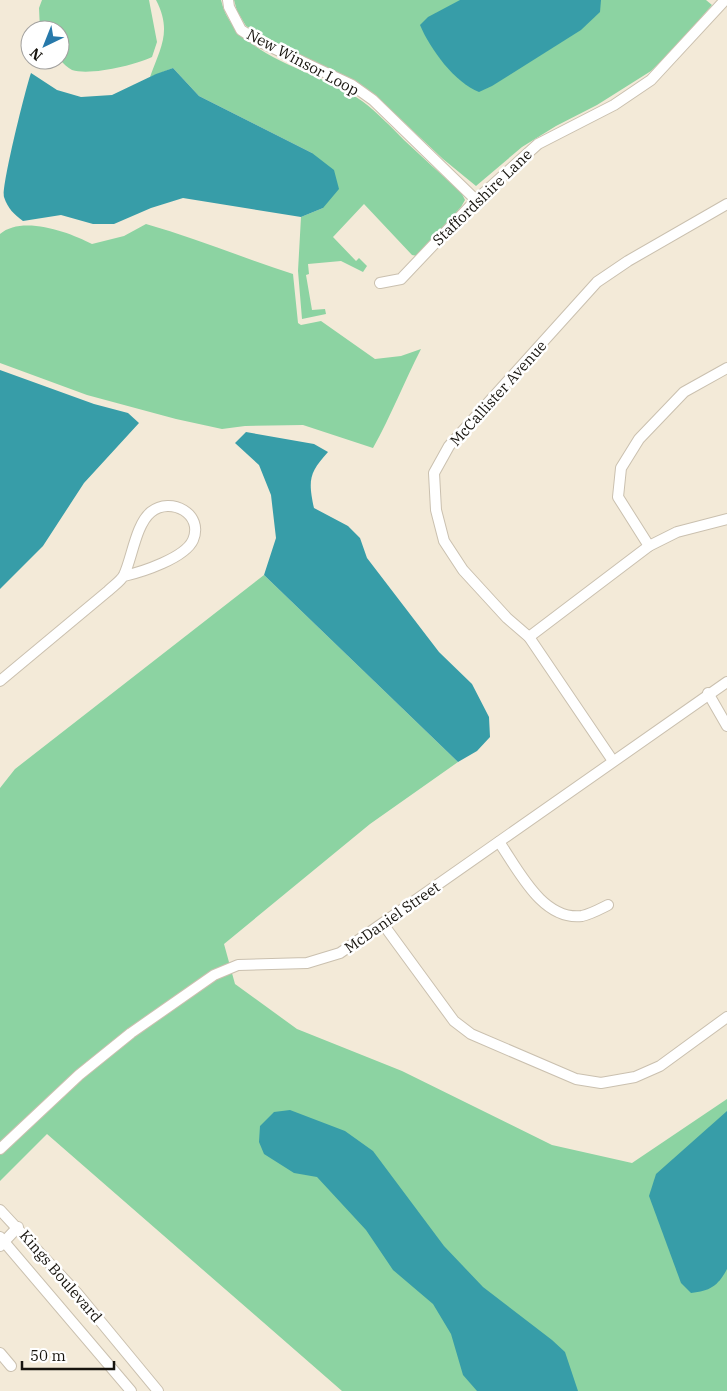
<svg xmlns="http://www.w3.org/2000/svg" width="727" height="1391" font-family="'IBM Plex Serif',serif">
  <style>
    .green { fill: #8cd3a2 }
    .water { fill: #379da8 }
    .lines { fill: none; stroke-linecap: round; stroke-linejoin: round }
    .minor-casing { stroke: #cac0af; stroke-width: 12 }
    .minor { stroke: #fff; stroke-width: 10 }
    .labels { text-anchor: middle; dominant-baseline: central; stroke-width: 5; stroke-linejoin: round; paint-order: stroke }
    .street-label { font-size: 15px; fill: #17140e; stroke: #fff }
  </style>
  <rect width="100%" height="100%" fill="#f3ead8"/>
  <g class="green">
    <path d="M 42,0 L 149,0 L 157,42 L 152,57 C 135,65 90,76 72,70 C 68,68 63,63 60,60 L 60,30 L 40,30 L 39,8 Z"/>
    <path d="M 156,0 L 221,0 C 234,58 319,70 362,101 C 378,113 391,127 404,140 C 423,158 442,175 461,192 L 465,200 L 461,207 L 417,256 L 412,255 L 364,204 L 333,237 L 356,261 L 359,258 L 367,266 L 363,272 L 341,261 L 308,264 L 309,274 L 306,275 L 312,310 L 325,309 L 326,314 L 302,319 L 298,271 L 301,217 L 323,208 L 312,153 L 199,96 L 173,68 L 150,77 C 161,47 172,31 156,0 Z"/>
    <polygon points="234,0 706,0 712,5 672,51 651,71 597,105 556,126 522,147 476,186 443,159 376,96 350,79 288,49 246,26 237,11"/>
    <path d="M 146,224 C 196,238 243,258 293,274 L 298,323 L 301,325 L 321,321 L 375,359 L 401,356 L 421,349 C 404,382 391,416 373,448 L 303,425 L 245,426 L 222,429 L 176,419 L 87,395 L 0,363 L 0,234 C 22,215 69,232 92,244 L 124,236 Z"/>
    <polygon points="264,575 458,762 370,824 224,944 235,984 297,1029 402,1071 552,1145 632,1163 727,1099 727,1391 342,1391 47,1134 0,1181 0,788 15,769"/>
  </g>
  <g class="water">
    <path d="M 460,0 L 601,0 L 600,12 L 581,30 L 492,86 L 479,92 C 455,83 430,49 420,25 L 428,17 Z"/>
    <path d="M 173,68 L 199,96 L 312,153 L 334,170 L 339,189 L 323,208 L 301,217 L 183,198 L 151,208 L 114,224 L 93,224 L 61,215 L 23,221 C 14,214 8,209 4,197 C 1,187 26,87 31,73 L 57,90 L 81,97 L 112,95 L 156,74 Z"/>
    <polygon points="0,370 94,404 128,413 139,423 84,483 43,546 0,589"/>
    <path d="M 246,432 L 314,444 L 328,452 C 309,473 308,480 314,508 L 348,526 L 360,538 L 367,558 L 439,652 L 472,684 L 489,717 L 490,737 L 477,751 L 458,762 L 264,575 L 276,538 L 271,495 L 259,465 L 235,443 Z"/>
    <polygon points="290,1110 345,1131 373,1151 444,1246 483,1287 552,1340 565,1352 578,1391 477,1391 463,1375 451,1334 433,1304 393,1270 366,1230 317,1177 294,1173 264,1154 259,1142 260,1126 274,1112"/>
    <path d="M 727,1111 L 727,1269 C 718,1286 710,1291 691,1293 L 681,1283 L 649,1196 L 656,1174 Z"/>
  </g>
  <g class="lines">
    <g class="minor-casing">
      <g id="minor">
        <polyline points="228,0 229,7 241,30 258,41 352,85 373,100 476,200"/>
        <polyline points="380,283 401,279 476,200 538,144 614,105 651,80 725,0"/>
        <polyline points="649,546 618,497 621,468 639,439 684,392 727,368"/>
        <polyline points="529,637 649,546 677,532 727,519"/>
        <path d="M 0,681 L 108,591 C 113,586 121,581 124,575 C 132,558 136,524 151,512 C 171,496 204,514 193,540 C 185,558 142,572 124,576"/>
        <polyline points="708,693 727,726"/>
        <polyline points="613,761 529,637 507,618 463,570 444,541 436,510 434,473 449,446 597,282 628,261 727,204"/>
        <path d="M 499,842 C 518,869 542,921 582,916 C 591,914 600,909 608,905"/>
        <polyline points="383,924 454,1021 471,1034 576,1079 601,1083 635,1077 660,1066 727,1017"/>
        <polyline points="0,1149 79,1075 131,1033 214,975 238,965 307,963 340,953 727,682"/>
        <polyline points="0,1210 77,1293 158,1391"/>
        <polyline points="0,1237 131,1391"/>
        <polyline points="0,1246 18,1227"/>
        <polyline points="0,1353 11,1366"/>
      </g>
    </g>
    <use href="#minor" class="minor"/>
  </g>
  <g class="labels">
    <g class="street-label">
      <text transform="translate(303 62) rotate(28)">New Winsor Loop</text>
      <text transform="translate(482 197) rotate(-44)">Staffordshire Lane</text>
      <text transform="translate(498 393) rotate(-48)">McCallister Avenue</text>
      <text transform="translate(392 917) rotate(-35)">McDaniel Street</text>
      <text transform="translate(61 1276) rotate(49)">Kings Boulevard</text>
    </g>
  </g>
  <g transform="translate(45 45) rotate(223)"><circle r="24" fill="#ffffff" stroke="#a2a19f"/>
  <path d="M0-4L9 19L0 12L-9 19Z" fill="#2779aa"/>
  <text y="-8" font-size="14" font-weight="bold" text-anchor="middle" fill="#17140e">N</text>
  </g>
  <path d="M22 1361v8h92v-8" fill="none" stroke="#17140e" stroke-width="2.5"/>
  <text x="30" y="1361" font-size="15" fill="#17140e" stroke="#ffffff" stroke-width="4" paint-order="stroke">50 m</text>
</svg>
